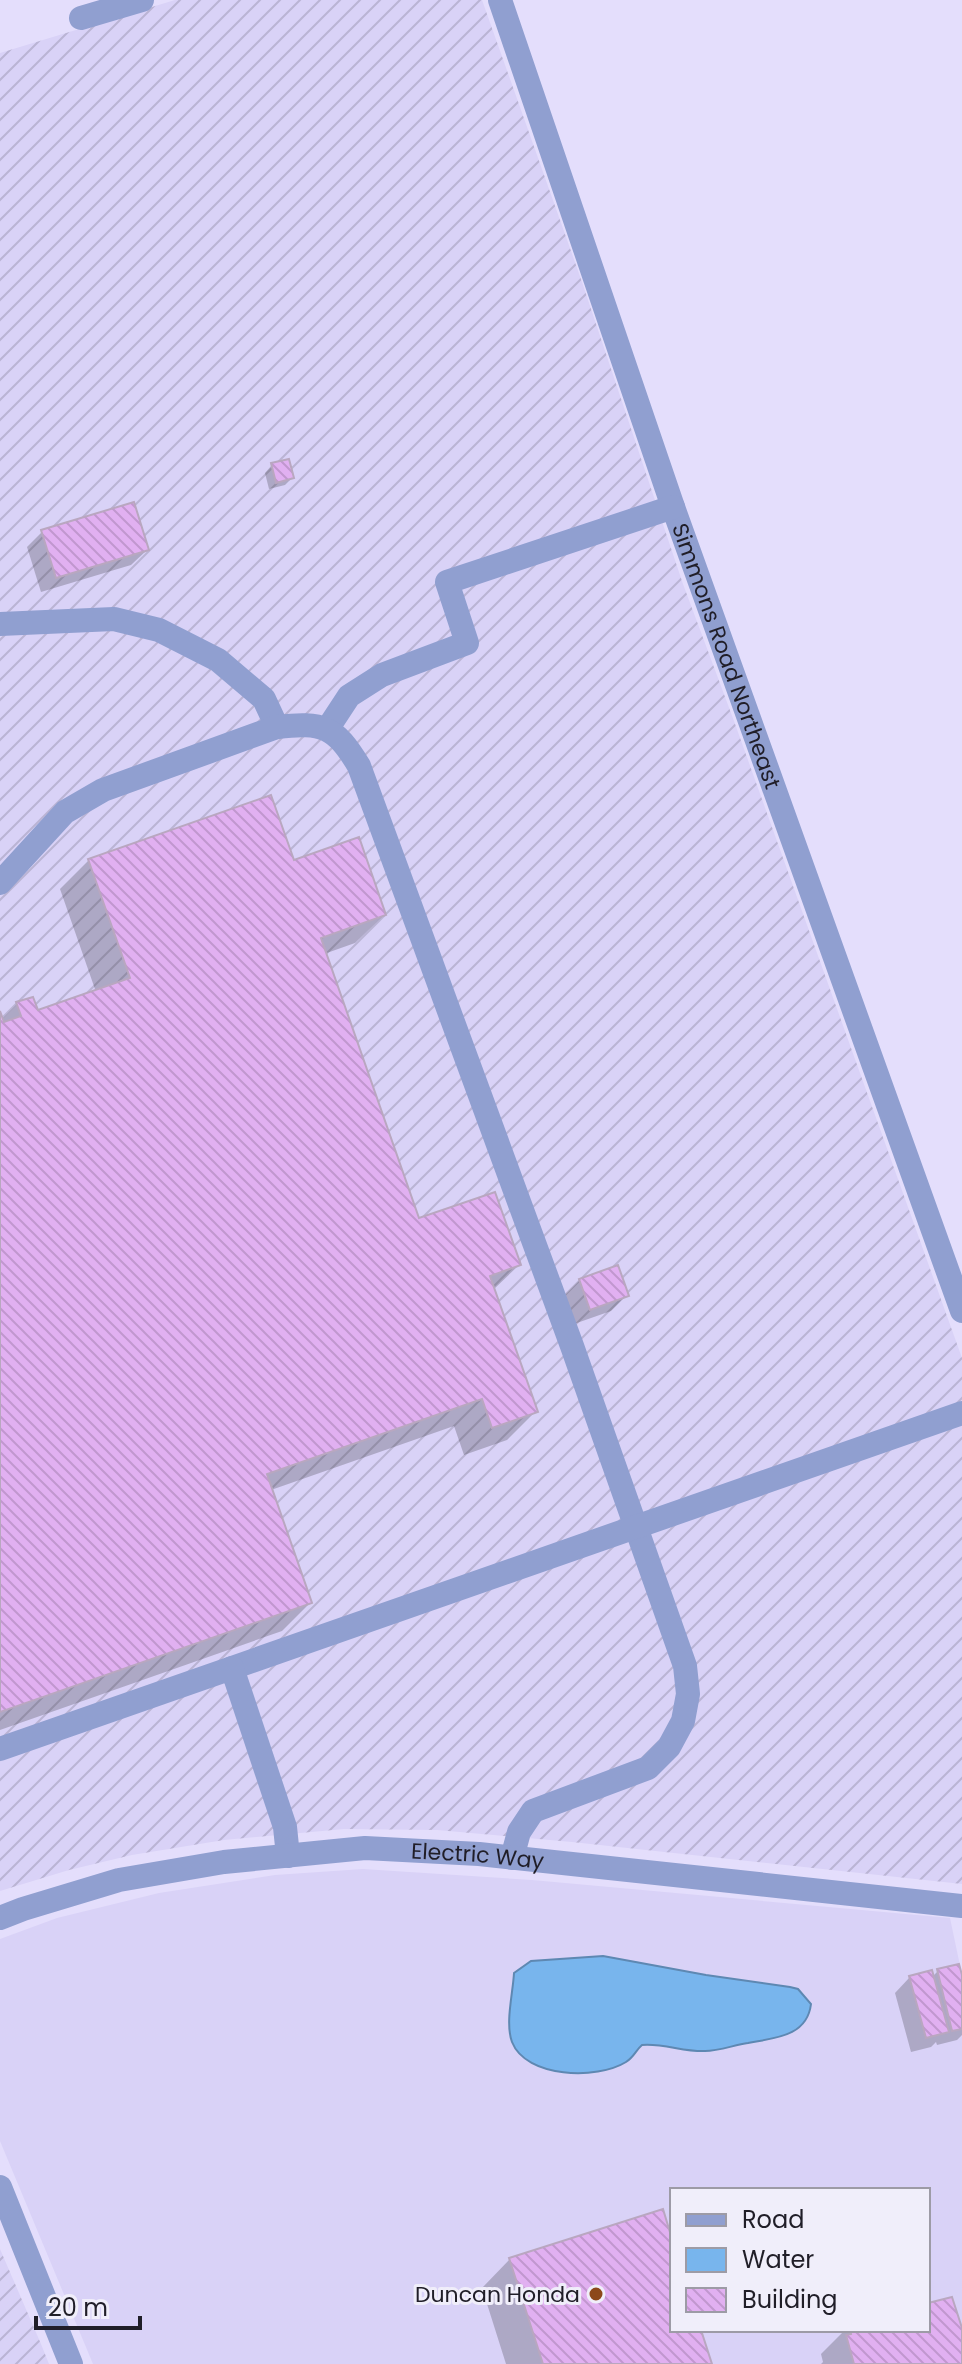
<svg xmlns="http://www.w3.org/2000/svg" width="962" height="2364" font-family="Poppins,sans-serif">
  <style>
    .built { fill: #d9d2f7; fill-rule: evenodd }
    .industrial { fill: url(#industrial-furrows) }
    .water { fill: #78b5ed; stroke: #5e88b2; stroke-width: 2 }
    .shadow { fill: #0003 }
    .building { fill: url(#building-back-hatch); stroke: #b9a7c0; stroke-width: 2 }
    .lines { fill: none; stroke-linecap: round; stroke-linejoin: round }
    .minor { stroke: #909fd0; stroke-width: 24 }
    .poi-dot { fill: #8c481a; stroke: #f0eefa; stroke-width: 3 }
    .labels { text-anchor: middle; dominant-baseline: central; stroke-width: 6; stroke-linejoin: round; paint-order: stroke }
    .street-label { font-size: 22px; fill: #201e28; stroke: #f0eefa }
    .poi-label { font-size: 22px; fill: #201e28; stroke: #f0eefa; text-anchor: end }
  </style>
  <defs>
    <pattern id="industrial-furrows" width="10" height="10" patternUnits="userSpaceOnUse" patternTransform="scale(2)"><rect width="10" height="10" fill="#d9d2f7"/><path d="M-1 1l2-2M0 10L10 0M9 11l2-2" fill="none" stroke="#bab4d4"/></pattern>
    <pattern id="building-back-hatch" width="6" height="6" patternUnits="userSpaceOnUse" patternTransform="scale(2)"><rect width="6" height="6" fill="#e1b0f1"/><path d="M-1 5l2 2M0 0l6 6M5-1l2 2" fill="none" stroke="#c197cf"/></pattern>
  </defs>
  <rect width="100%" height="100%" fill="#e4defc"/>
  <path class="built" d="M 363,1869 L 532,1880 L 950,1918 L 962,1975 L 962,2364 L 93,2364 L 0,2141 L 0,1939 L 57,1918 L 159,1893 L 275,1875 ZM 672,2190 L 928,2190 L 928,2330 L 672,2330 Z"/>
  <g class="industrial">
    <polygon points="175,0 482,0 582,282 683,584 734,721 962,1358 962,1884 572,1842 437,1830 344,1829 224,1840 132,1855 69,1870 0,1891 0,53"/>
    <polygon points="0,2249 41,2344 49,2364 0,2364"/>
  </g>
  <path class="water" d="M 603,1956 L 706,1975 L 790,1987 L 798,1989 L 811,2004 C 807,2037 774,2038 748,2043 C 734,2045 719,2051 705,2051 C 684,2052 663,2043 642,2045 C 636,2050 634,2057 626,2062 C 597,2080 526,2078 512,2042 C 505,2023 513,1993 514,1973 L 531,1961 Z"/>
  <g class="shadow">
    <polygon points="272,465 292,478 285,485 269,489 265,473"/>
    <polygon points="42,532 147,550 131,565 41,592 27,547"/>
    <polygon points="89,860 293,862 384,915 355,943 324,954 418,1221 519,1265 493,1290 536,1411 507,1440 464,1455 454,1426 271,1490 310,1603 282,1631 0,1730 0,1016 1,1020 17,1004 37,1012 96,992 60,889"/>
    <polygon points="580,1280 626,1296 611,1311 574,1324 564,1296"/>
    <polygon points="938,1971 962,1983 962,2035 957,2040 937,2045 936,2042 931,2047 911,2052 895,1993 910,1977 932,1977"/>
    <polygon points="672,2245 672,2330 699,2330 710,2364 506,2364 482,2288 510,2259"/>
    <polygon points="928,2305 962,2340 962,2364 821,2364 823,2362 821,2354 845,2330 928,2330"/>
  </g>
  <g class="building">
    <polygon points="289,459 294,478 276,483 271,463"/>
    <polygon points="134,502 149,550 56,578 41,530"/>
    <polygon points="271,795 294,860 359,837 386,915 321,938 419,1218 495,1192 521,1265 490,1276 538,1412 492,1428 482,1399 267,1474 312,1603 0,1712 0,1011 4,1022 21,1016 16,1002 33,997 38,1010 130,978 88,859"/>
    <polygon points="618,1265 629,1296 590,1310 579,1279"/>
    <polygon points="959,1964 962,1975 962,2029 952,2031 937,1969"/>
    <polygon points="932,1970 949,2032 926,2038 909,1976"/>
    <polygon points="663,2209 672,2239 672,2330 701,2330 712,2364 543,2364 509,2258"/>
    <polygon points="952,2297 962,2328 962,2364 854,2364 846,2335 851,2334 850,2330 928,2330 928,2303"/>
  </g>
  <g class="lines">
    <g class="minor">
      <path id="s1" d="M 500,0 L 673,507 L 962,1311"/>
      <polyline points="81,18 142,0"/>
      <polyline points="0,624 114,619 159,630 218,660 264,699 277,727"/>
      <polyline points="328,728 349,696 382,675 467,643 447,582 673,507"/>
      <path d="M 0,883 L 65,812 L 103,790 L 277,727 C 323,722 335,726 359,766 L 572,1346 L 685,1666 L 688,1694 L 683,1721 L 669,1747 L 648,1768 L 533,1811 L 519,1832 L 512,1858"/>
      <polyline points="232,1668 962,1413"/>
      <polyline points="0,1749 232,1668 285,1827 288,1856"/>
      <path id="s2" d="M 0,1918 L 23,1909 L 119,1880 L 224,1862 L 365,1848 L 479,1854 L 962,1906"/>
      <polyline points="0,2187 71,2364"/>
    </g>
  </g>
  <circle class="poi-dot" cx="596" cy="2294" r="8"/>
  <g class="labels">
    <g class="street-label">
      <text stroke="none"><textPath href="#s1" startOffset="694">Simmons Road Northeast</textPath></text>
      <text stroke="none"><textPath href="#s2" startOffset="486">Electric Way</textPath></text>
    </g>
    <g class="poi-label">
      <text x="580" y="2294">Duncan Honda</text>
    </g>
  </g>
  <rect x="670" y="2188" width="260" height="144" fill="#f0eefa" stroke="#9d9ba6" stroke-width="2"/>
  <rect x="686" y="2214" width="40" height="12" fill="#909fd0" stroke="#9d9ba6" stroke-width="2"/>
  <text x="742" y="2228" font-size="24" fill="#201e28">Road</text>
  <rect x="686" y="2248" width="40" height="24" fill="#78b5ed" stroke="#9d9ba6" stroke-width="2"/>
  <text x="742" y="2268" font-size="24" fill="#201e28">Water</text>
  <rect x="686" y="2288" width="40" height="24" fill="url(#building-back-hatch)" stroke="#9d9ba6" stroke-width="2"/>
  <text x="742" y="2308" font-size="24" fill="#201e28">Building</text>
  <path d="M36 2316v12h104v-12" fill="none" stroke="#201e28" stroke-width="4"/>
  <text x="48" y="2316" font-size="24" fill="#201e28" stroke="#f0eefa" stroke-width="6" paint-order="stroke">20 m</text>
</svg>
